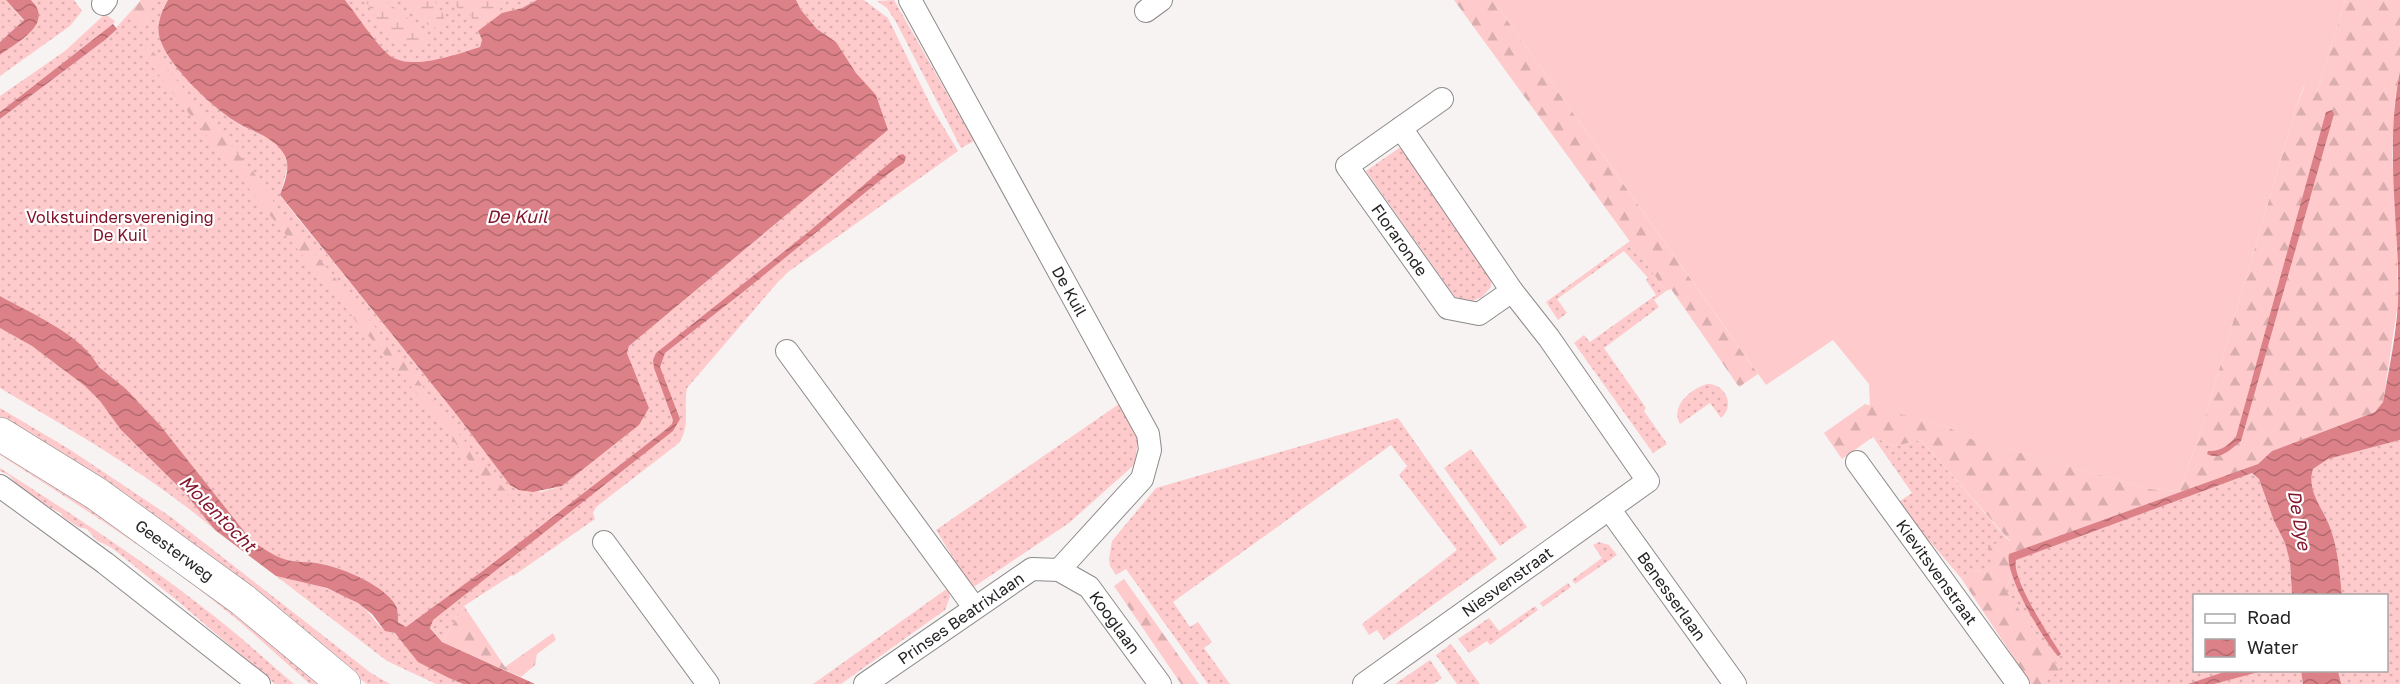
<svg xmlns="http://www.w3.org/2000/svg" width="2400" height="684" font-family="'Golos Text',sans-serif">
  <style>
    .grass { fill: url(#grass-dots) }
    .forest { fill: url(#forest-firs) }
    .wetland { fill: url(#wetland-marsh) }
    .pitch { fill: #fecacc }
    .water { fill: url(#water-waves) }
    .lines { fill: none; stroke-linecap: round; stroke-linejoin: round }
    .street-casing { stroke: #8d8a8a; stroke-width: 24 }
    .secondary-casing { stroke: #8d8a8a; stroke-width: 34 }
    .street { stroke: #fff; stroke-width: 22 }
    .secondary { stroke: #fff; stroke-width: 33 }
    .labels { text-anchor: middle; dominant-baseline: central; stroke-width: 4.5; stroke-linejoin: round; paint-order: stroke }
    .park-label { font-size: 16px; fill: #80122a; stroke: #fff }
    .street-label { font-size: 16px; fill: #252424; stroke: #fff }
    .water-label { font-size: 18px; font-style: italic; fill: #84172d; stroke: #fff }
  </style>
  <defs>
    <pattern id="grass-dots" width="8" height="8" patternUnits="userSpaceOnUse" patternTransform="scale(1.5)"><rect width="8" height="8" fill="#fecacc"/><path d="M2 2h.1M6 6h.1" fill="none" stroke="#daadaf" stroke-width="1.8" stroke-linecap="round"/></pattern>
    <pattern id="forest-firs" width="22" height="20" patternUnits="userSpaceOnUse" patternTransform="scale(1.5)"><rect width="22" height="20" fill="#fecacc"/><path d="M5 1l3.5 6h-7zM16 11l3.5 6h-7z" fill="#daadaf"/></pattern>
    <pattern id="wetland-marsh" width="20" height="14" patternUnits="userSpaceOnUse" patternTransform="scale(1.5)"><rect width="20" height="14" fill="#fecacc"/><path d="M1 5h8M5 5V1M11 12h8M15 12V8" fill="none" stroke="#daadaf"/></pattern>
    <pattern id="water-waves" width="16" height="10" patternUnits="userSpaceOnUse" patternTransform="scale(1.5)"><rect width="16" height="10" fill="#dc8187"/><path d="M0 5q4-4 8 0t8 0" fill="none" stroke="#b2696e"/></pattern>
  </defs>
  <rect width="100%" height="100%" fill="#f7f3f3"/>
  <g class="grass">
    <polygon points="0,0 6,0 24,21 0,42"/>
    <polygon points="31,0 74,0 82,11 70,26 0,76 0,55 33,30 34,2"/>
    <path d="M 141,0 L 168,0 L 163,8 L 165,50 L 178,67 L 222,113 L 241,125 L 275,142 L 283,151 L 288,165 L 280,196 L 456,414 L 510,485 L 541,492 L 562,486 L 639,425 L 649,408 L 627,353 L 629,346 L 888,130 L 876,95 L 856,73 L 836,42 L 817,29 L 801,10 L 796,0 L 864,0 L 888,18 L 932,108 L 958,151 L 788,272 L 777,283 L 687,388 C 683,407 691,425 679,443 L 596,507 L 593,513 L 595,519 L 513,576 L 512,575 L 464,606 L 442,642 L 430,627 L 405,627 L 398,622 C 398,618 398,612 397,608 C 389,587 341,567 321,564 C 309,561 295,563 284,559 C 272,555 261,547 251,540 L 160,425 L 126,389 L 99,367 L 95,360 L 78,344 L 52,324 L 0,296 L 0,119 L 105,40 Z"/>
    <path d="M 345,0 L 537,0 L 522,8 L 503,13 L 479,34 L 482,40 L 480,47 C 458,55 410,72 389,55 C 374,42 357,16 345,0 Z"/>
    <polygon points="894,0 974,141 961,148 896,22 887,8 877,1"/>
    <polygon points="105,14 115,21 111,27 0,112 0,96 65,51"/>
    <polygon points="1402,146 1491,272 1491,287 1482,297 1470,302 1455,297 1366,171"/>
    <polygon points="1630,241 1666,291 1654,300 1659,307 1604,348 1646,408 1644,411 1667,444 1653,453 1574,343 1584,335 1590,342 1656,295 1646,280 1648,278 1624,251 1557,299 1567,313 1558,320 1546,302"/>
    <path d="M 0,328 L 32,346 L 85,386 L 100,401 L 121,430 L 184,492 L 215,530 C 149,474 74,432 0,388 Z"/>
    <path d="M 1707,384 C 1725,383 1736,406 1721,418 L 1710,403 L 1680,424 C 1670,406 1691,389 1707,384 Z"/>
    <polygon points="1119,404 1138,438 1135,464 1069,523 972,588 936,530"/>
    <polygon points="0,408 69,449 171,517 371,673 390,684 367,684 0,420"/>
    <polygon points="1398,418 1497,559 1384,640 1377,630 1369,635 1362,624 1457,550 1399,475 1407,466 1391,445 1173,602 1190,627 1198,622 1212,642 1204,648 1230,684 1208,684 1126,569 1116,575 1110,566 1109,559 1112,541 1156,488"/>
    <polygon points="1873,437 1895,446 1921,440 2010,542 1994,573 1971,571 1961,578 1897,503 1912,493"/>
    <path d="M 2400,440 L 2400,684 L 2341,684 L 2338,671 L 2386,670 L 2386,596 L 2342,595 C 2340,575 2338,550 2331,530 C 2324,509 2306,493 2313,469 L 2328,459 Z"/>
    <path d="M 0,445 L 96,504 L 329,684 L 310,684 C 285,662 260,639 234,617 C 161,557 80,506 0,455 Z"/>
    <polygon points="1471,449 1527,527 1500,546 1444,468"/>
    <path d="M 0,468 C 73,515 146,562 214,616 C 241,637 267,661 294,684 L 275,684 L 174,598 L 112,548 L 96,540 L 87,529 L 78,527 L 62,516 L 61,513 C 52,510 13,484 10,476 L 0,471 Z"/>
    <polygon points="2252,473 2259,479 2274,521 2285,543 2290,562 2292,595 2194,596 2194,670 2301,671 2303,684 2043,684 2059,669 2006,590 2017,556"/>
    <polygon points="1599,542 1609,545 1617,555 1575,584 1572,580 1602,558 1593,545"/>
    <path d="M 276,576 C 304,583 335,587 359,604 C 368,610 373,619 381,627 C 386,631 392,632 397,635 C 417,654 438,674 463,684 L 436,684 L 387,661 Z"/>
    <polygon points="1568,583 1571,587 1543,607 1540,603"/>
    <polygon points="948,588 950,597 945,610 841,684 813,684"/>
    <polygon points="1535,606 1538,610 1490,645 1487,641 1469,653 1458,639 1489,618 1499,631"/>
    <polygon points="1451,644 1480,684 1457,684 1436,655"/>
    <polygon points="1430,660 1442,678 1434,684 1395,684"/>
  </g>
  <g class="forest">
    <polygon points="141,0 155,0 145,26 143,28 136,25 128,16"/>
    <polygon points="1454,0 1493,0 1758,374 1739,387 1671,289 1666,291"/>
    <polygon points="2345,0 2400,0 2400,71 2395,98 2392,154 2396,213 2398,303 2383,402 2375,412 2272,451 2258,464 2017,556 2006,590 2060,670 2043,684 2031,684 1961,578 1971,571 1994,573 1988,545 2010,541 1921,440 1895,446 1873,437 1842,459 1824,433 1865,404 1946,426 1972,439 2150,489 2179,491 2199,437 2296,108 2305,85 2318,90"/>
    <path d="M 149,47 L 264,185 L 276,206 L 413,373 L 440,411 L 505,490 L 516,508 L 514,510 L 509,508 C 474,470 445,428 412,388 C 323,282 236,174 151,65 L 145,51 Z"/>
    <polygon points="1124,579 1199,684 1181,684 1114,586"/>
    <polygon points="464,606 505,667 553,633 556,640 537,654 535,665 521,677 442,642"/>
  </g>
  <g class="wetland">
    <path d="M 365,0 L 385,0 L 427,34 L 427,41 L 422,47 C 393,47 378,23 365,0 Z"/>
    <polygon points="401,0 434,0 443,14 446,28 441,30 428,25"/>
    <polygon points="451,0 495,0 502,13 478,31 470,14 460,11"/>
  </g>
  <polygon class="pitch" points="1493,0 2345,0 2318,90 2304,86 2296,108 2199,437 2179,491 2150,489 1971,439 1946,426 1870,406 1869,384 1833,340 1766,385"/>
  <g class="water">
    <path d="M 6,0 L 31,0 C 55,24 17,42 0,55 L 0,42 L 24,20 Z"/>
    <path d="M 168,0 L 345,0 C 357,15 375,43 389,55 C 411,72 457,54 480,47 L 482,40 L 478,31 L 502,13 L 522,8 L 537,0 L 796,0 L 801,10 L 817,29 L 836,42 L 856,73 L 876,95 L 888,130 L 629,346 L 627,353 L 649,408 L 639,425 L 562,486 L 533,492 L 519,490 L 510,485 L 456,414 L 280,195 C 284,184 291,168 285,156 C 276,136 250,132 233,120 C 211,106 164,62 159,35 C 157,23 162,10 168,0 Z"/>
    <polygon points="113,24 117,29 105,40 0,119 0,112"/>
    <path d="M 2400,71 L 2400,440 L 2328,459 L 2313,469 C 2306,492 2324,509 2331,530 C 2338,550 2340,575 2342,595 L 2292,595 L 2290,562 L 2285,543 L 2274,521 L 2259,479 L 2252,473 L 2016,560 C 2011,579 2050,637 2061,654 L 2058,656 C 2044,641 2004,574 2009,554 L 2258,464 L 2272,451 L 2375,412 L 2383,402 C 2389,370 2396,336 2398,303 C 2400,223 2384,152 2400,71 Z"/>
    <path d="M 2332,110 L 2334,114 L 2241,441 C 2231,449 2220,461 2207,454 L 2208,451 C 2220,452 2227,446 2236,437 L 2326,112 Z"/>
    <path d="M 903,154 L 906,157 L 904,163 L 893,170 L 743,292 L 665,353 L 660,367 L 680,419 L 673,431 L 433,620 L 430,628 L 442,642 L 535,684 L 463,684 L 449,678 L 418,662 L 395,633 L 385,631 L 372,614 L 358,603 L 327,588 L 276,576 L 215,530 L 184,492 L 121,430 L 100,401 L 85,386 L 32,346 L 0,328 L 0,296 C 32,314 81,334 99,367 L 126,389 L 160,425 L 251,540 C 261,547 272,555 284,559 C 295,563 309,561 321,564 C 341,567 389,587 397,608 C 398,612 398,618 398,622 L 406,627 L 484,570 L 664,431 L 672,424 L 673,420 L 654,368 L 653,360 L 656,353 L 806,234 L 899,155 Z"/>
    <polygon points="2227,671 2262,671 2214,684 2188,684"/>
    <polygon points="2301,671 2338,671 2341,684 2303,684"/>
  </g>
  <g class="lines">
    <g class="street-casing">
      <g id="street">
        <path id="s1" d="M 910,0 L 1148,434 L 1150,450 L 1142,479 L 1059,570"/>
        <polyline points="103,4 106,0"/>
        <polyline points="1146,11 1161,0"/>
        <path id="s2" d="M 1442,99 L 1347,166 L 1448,308 L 1479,314 L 1512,291"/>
        <polyline points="787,351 974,607"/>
        <path id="s3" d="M 1857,462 L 2018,684"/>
        <polyline points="0,486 105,563 259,684"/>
        <path id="s4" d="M 1610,510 L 1735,684"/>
        <polyline points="604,542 708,684"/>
        <path id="s5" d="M 865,684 L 1032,569 L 1059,570 L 1089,587 L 1160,684"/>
        <path id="s6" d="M 1364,684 L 1648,481 L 1549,338 L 1512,291 L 1401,128"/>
      </g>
    </g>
    <g class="secondary-casing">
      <g id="secondary">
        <path id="s7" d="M 0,434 L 97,494 L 243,600 L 344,684"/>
      </g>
    </g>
    <use href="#street" class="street"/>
    <use href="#secondary" class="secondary"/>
  </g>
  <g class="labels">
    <g class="park-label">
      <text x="120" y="217">Volkstuindersvereniging<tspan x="120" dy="18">De Kuil</tspan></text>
    </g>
    <g class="street-label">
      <text stroke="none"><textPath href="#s2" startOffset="207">Floraronde</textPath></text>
      <text stroke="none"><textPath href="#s1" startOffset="332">De Kuil</textPath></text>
      <text stroke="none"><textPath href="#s7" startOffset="210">Geesterweg</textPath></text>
      <text stroke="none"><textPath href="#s3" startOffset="136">Kievitsvenstraat</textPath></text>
      <text stroke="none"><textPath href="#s6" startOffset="176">Niesvenstraat</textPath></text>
      <text stroke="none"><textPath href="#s4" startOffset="106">Benesserlaan</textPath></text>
      <text stroke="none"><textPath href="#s5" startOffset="116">Prinses Beatrixlaan</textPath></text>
      <text stroke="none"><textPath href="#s5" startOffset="308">Kooglaan</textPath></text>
    </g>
    <g class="water-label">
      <text x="517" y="216">De Kuil</text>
      <text transform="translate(218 513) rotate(45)">Molentocht</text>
      <text transform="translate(2300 520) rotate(80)">De Dye</text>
    </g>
  </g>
  <rect x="2193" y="594" width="195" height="78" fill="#ffffff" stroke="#a8a7a7" stroke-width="1.5"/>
  <rect x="2205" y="614" width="30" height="9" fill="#ffffff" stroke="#a8a7a7" stroke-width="1.5"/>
  <text x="2247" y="624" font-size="18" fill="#252424">Road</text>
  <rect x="2205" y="639" width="30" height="18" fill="url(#water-waves)" stroke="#a8a7a7" stroke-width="1.5"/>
  <text x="2247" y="654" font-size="18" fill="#252424">Water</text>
</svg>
